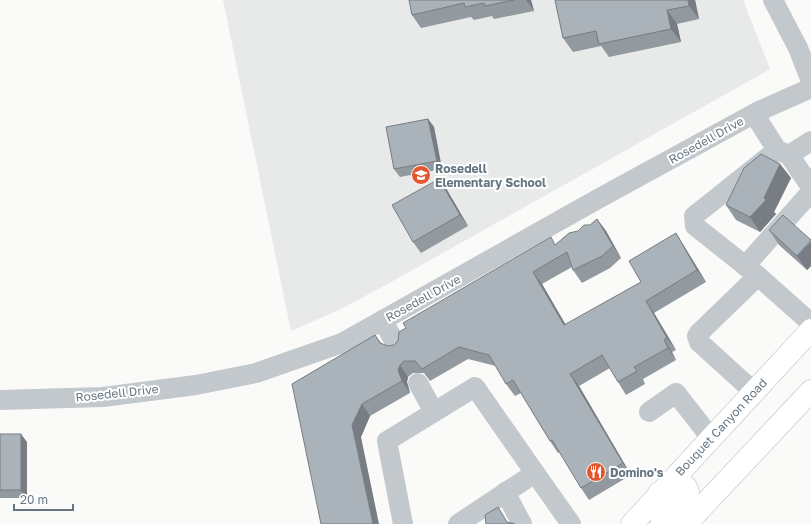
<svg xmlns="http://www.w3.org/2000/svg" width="811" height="524" font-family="'Golos Text',sans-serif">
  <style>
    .built { fill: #e8e9e9 }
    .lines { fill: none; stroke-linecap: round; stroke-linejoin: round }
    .major-casing { stroke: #b5babe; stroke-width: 23 }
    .minor { stroke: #c3c8cc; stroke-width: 20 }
    .major { stroke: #fff; stroke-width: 22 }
    .wall { fill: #929a9f }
    .shaded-wall { fill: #777d82 }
    .building { fill: #aab3b9; stroke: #777d82 }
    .labels { text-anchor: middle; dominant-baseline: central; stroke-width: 4; stroke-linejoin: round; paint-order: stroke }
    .street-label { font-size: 12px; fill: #657683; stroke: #fff }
    .poi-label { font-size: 12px; font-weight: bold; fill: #657683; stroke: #fff; text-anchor: start }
  </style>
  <rect width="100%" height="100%" fill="#fafaf8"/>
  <polygon class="built" points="223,0 743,0 770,69 395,280 341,309 291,331"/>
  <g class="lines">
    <g class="major-casing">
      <g id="major">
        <polyline points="659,493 681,486 686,487 688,492 684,499 661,524"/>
        <polyline points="632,524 811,330"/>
        <polyline points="686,524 811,391"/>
      </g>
    </g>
    <g class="minor">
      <polyline points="773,0 798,48 811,81"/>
      <polyline points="754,114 777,150 789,155 811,187"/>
      <polyline points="789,155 811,141"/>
      <polyline points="745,266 811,192"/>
      <polyline points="758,276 811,323"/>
      <polyline points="383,320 397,347"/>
      <polyline points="418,383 434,412"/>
      <polyline points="753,391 699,342 697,336 699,333 758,276 695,226 694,216 777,150"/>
      <polyline points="0,400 103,397 196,385 256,373 342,343 596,200 757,112 811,88"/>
      <polyline points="649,412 676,393 711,438"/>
      <polyline points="505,492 522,524"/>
      <polyline points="403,524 387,441 475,387 535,473"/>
      <polyline points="458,524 535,473 571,524"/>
    </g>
    <use href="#major" class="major"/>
  </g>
  <g class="wall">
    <polygon points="409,0 531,0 534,11 494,19 492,16 474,20 471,17 421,28 412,15"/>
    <polygon points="695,0 699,19 677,24 681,42 609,57 601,46 573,52 563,38"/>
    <polygon points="428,119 434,127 442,169 400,177 394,169"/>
    <polygon points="780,164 791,178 774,212 776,214 760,232 736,220 726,205"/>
    <polygon points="439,179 447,190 468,226 421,253 413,242"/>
    <polygon points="597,219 606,231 621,258 610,268 582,283 573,270 572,267 542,284 566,325 641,282 676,233 684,246 706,282 654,313 676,350 672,352 676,360 643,379 645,384 626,395 618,382 610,368 579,386 631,475 589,500 581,488 560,452 558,453 550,441 521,393 515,396 506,384 496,366 468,359 430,381 424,373 413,373 408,377 407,382 410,393 370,416 361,437 292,384 375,335 382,344 388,346 394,345 556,245 578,231 590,225"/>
    <polygon points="769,230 811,266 807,270 779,245"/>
    <polygon points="0,434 27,442 27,498 0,498"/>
  </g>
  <g class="shaded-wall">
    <polygon points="526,0 531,0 534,11"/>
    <polygon points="688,0 695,0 699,19 689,6"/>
    <polygon points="667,10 677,24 681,42 671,29"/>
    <polygon points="428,119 434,127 442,169 437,161"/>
    <polygon points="780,164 791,178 774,212 776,214 760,232 750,217 764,198"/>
    <polygon points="439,179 447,190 468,226 460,215"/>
    <polygon points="597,219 606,231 621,258 613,246"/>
    <polygon points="676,233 684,246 706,282 697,270"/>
    <polygon points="811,241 811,266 807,270 797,256"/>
    <polygon points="533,272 542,284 573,338 564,325"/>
    <polygon points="646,301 654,313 676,350 667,338"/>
    <polygon points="664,340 672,352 676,360 668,348"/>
    <polygon points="400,365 408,377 407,382 410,393 402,381 398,370"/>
    <polygon points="570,374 579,386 631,475 623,463"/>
    <polygon points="362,404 370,416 361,437 379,524 373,524 352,425"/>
    <polygon points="21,434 27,442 27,498 21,490"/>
  </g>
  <g class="building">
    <polygon points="409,0 514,0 485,6 484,3 465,7 464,3 412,15"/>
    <polygon points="555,0 688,0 689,6 667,10 671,29 599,44 596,31 563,38"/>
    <polygon points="428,119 437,161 394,169 386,127"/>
    <polygon points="761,154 780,164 764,198 766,200 750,217 726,205 744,168"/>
    <polygon points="439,179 460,215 413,242 392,205"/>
    <polygon points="783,215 811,240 797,256 769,230"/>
    <polygon points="597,219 613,246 602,256 573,270 567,252 533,272 564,325 641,282 629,261 676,233 697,270 646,301 667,338 664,340 668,348 634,367 637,371 618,382 602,355 570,374 623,463 581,488 552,440 550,441 513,380 506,384 489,355 459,347 422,369 415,361 404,361 400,365 398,370 402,381 362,404 352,425 373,524 321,524 292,384 375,335 380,343 388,346 394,345 398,341 399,332 406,328 403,323 551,237 555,245 569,233 578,231 584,225 590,225"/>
    <rect x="0" y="434" width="21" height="56"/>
    <polygon points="498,507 507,522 515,524 486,524 485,515"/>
  </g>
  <defs>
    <g id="school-disc" transform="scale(1)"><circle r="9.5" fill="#e4572e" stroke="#fff"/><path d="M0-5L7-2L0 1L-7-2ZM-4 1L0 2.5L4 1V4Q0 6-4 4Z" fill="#fff"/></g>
    <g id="restaurant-disc" transform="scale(1)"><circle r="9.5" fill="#e4572e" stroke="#fff"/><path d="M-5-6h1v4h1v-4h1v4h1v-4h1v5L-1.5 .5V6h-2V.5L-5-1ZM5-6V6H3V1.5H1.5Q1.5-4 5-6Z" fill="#fff"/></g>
  </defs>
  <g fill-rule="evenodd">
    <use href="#school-disc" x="421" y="175"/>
    <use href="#restaurant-disc" x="596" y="472"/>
  </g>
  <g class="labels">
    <g class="street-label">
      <text transform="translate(706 140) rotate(-29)">Rosedell Drive</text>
      <text transform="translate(423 298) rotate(-29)">Rosedell Drive</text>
      <text transform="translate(117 393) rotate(-6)">Rosedell Drive</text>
      <text transform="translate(721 427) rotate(-47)">Bouquet Canyon Road</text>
    </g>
    <g class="poi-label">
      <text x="435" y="168">Rosedell<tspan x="435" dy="14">Elementary School</tspan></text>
      <text x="610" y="472">Domino's</text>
    </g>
  </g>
  <path d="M14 504v6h59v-6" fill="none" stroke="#657683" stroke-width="2"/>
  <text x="20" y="504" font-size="12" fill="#657683" stroke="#ffffff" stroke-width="3" paint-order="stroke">20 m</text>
</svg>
